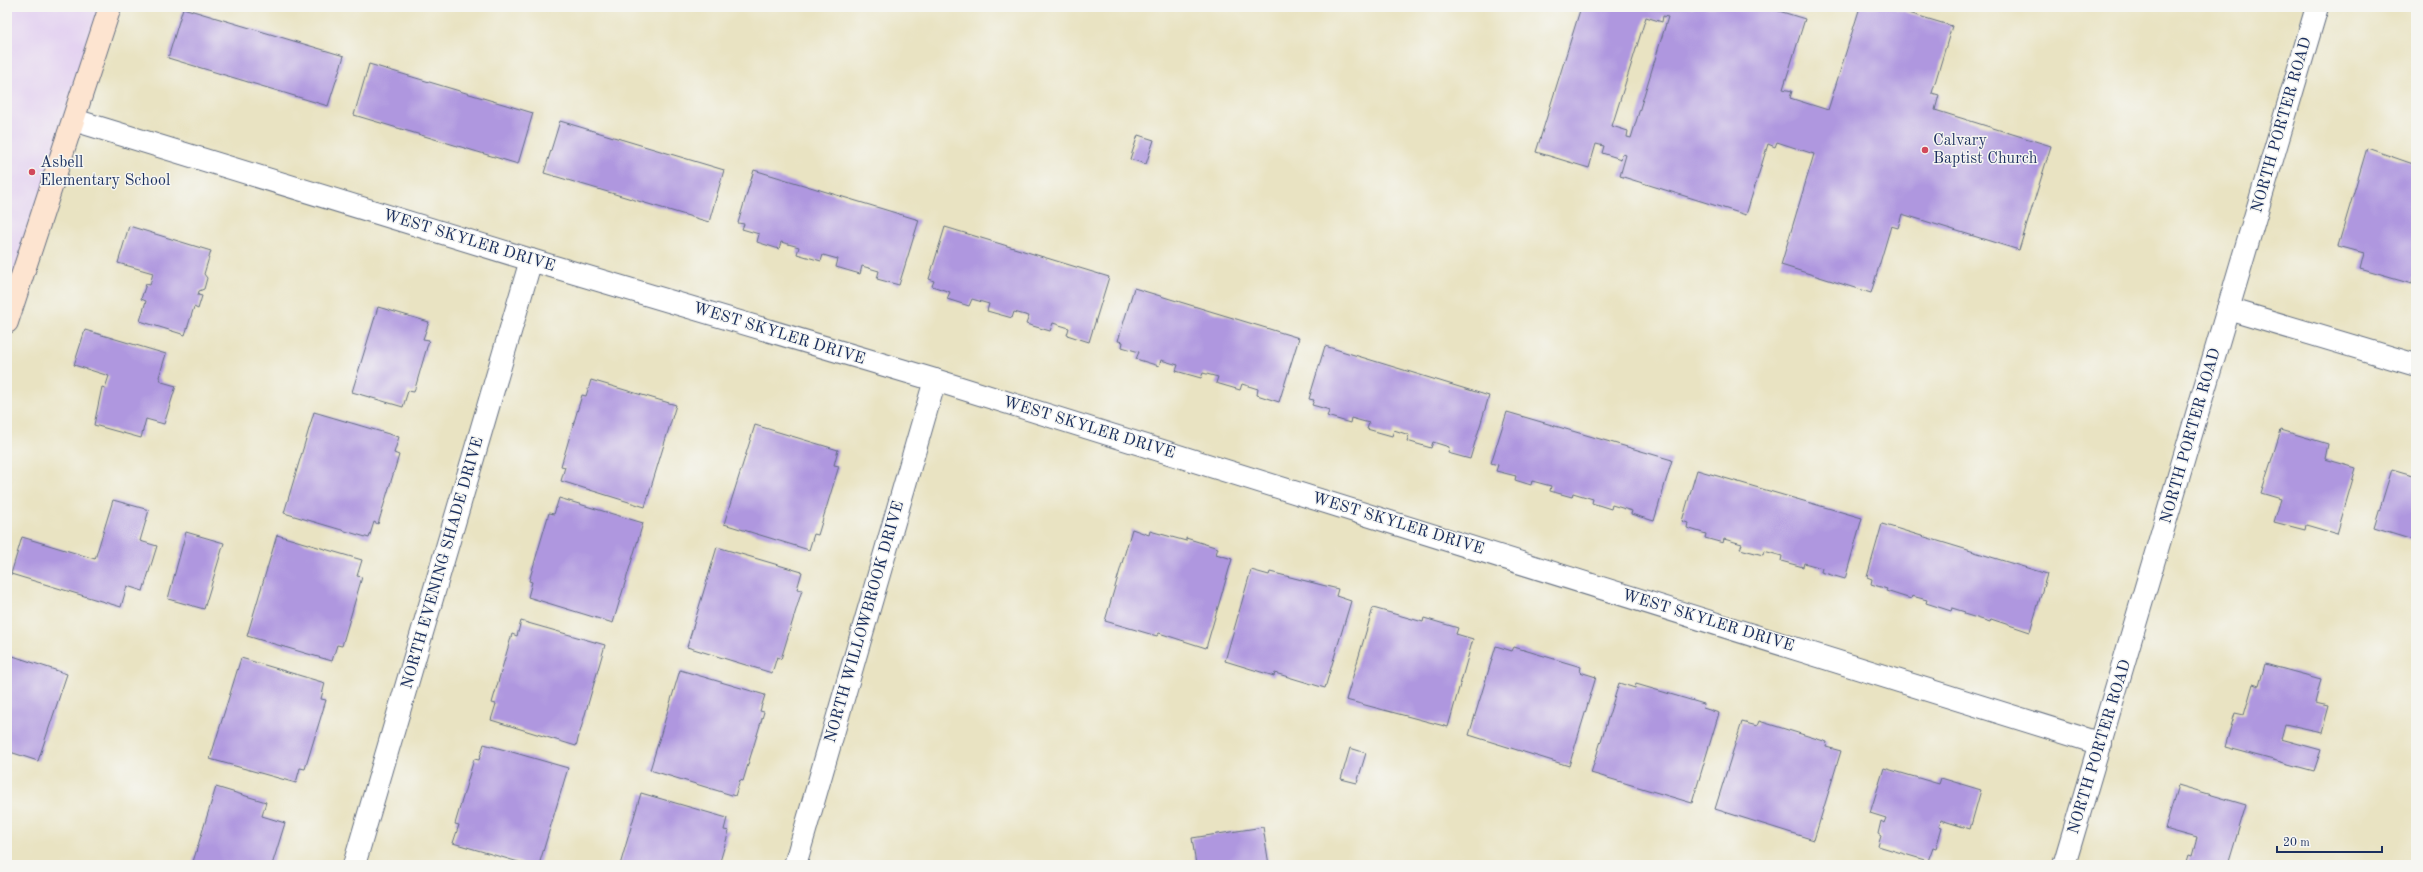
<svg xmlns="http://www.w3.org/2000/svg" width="2423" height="872" font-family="'Old Standard TT',serif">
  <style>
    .built { fill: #e4d3f1 }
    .building { fill: #af97df; fill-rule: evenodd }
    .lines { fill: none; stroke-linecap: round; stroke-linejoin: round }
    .street-casing { stroke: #636e81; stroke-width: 24 }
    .secondary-casing { stroke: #636e81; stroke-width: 24 }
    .street { stroke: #fff; stroke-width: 22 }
    .secondary { stroke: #fde4d0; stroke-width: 22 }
    .poi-dot { fill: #d1495b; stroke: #f6f6f2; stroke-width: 1.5 }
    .labels { text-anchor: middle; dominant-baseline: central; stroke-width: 3; stroke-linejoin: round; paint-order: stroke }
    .street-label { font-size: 16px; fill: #1b2f5e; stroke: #f6f6f2 }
    .poi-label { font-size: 16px; fill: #1b2f5e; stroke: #f6f6f2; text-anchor: start }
  </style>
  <rect width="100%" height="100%" fill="#f6f6f2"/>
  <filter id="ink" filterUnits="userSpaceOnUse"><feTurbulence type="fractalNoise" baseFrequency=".025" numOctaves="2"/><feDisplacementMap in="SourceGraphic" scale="8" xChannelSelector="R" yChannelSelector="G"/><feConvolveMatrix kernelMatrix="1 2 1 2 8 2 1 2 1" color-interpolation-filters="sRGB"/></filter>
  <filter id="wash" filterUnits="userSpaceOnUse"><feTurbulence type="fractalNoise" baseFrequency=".012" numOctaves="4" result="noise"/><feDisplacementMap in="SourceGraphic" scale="16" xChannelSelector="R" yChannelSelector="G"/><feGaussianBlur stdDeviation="0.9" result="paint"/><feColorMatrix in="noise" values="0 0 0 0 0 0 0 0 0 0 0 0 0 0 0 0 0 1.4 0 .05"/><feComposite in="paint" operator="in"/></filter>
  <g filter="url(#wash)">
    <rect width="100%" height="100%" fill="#e9e3c2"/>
    <polygon class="built" points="7,7 110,7 7,322"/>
    <g id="blocks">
      <g class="building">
        <path d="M 1581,7 L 1766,7 L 1805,19 L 1783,89 L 1792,91 L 1790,98 L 1828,110 L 1860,7 L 1889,7 L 1952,26 L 1932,93 L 1939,95 L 1935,110 L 2051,146 L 2019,250 L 1902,214 L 1898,228 L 1891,226 L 1871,293 L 1781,265 L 1814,154 L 1777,142 L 1775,147 L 1768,144 L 1746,215 L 1620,176 L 1626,155 L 1623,154 L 1621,159 L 1602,153 L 1604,146 L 1596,144 L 1589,168 L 1536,152 ZM 1663,16 L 1668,17 L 1631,138 L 1627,137 L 1628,131 L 1612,126 L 1646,17 L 1662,22 Z"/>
        <polygon points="183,8 344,56 328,106 168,58"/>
        <polygon points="369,64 533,113 518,164 354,115"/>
        <polygon points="560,121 724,170 709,222 544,173"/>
        <polygon points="1138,135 1154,140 1146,164 1130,159"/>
        <polygon points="2367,148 2416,165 2416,269 2412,284 2360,269 2364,253 2338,246"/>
        <polygon points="754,170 919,220 899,285 877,279 879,271 862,266 860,274 836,267 838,259 823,255 821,261 797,254 799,247 781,242 779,249 757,242 759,234 742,229 744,224 738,223"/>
        <polygon points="129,226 211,251 204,274 207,278 204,289 199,291 198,295 202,296 198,309 194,307 185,335 140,321 146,301 141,299 146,284 150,285 153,273 118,263"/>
        <polygon points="945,227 1109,277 1089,342 1067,335 1069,328 1053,323 1050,331 1026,324 1029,316 1014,312 1012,318 987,311 989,304 972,299 969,306 947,299 950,292 932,286 934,281 929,279"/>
        <polygon points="1134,288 1299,338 1279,402 1257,395 1258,389 1242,384 1240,390 1216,383 1218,377 1203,373 1201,378 1176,371 1178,365 1161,360 1159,366 1136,359 1139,352 1122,347 1123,342 1118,341"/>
        <polygon points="378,307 429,322 423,339 429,340 414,392 408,391 403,407 352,392"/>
        <polygon points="85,330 166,354 159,377 162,382 176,386 164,424 146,419 141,438 94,425 102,387 105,388 109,376 74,365"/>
        <polygon points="1325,346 1489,396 1470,459 1448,453 1449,447 1433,442 1431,448 1407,441 1409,435 1394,430 1392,436 1367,429 1369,423 1351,418 1350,423 1327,416 1330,410 1312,405 1314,400 1309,399"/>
        <polygon points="591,380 676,405 645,507 561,481 565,467 561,466 582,395 586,396"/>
        <polygon points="314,412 399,437 394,453 399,455 378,524 374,522 369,538 284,513"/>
        <polygon points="1507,412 1672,460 1654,521 1631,514 1632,511 1612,505 1611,509 1592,503 1593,499 1573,493 1572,497 1550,491 1551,486 1532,481 1531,485 1515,480 1516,476 1496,471 1498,465 1491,463"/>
        <polygon points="755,425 838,450 834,465 839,466 818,535 814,534 809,550 724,524"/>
        <polygon points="2281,430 2328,444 2325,459 2356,468 2337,534 2306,525 2305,530 2274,522 2281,499 2261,493"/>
        <polygon points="2392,469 2416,476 2416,541 2374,528"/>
        <polygon points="1697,470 1862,518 1845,579 1821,572 1822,568 1804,563 1803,567 1781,561 1782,556 1764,551 1763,555 1740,549 1742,544 1724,539 1723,543 1705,538 1706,534 1687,528 1688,523 1682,521"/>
        <polygon points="559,498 643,523 613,623 528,597 532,582 529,581 549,513 554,514"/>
        <polygon points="113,500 149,510 140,541 157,546 143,591 127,586 121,607 11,574 22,537 95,559"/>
        <polygon points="1882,524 2047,574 2030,632 1991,619 1990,622 1964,614 1965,612 1952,608 1951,611 1926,603 1927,600 1912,596 1911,599 1886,591 1887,589 1871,584 1872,579 1867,577"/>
        <polygon points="1132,529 1149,535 1150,531 1186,541 1186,538 1218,548 1216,554 1232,559 1206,648 1159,633 1157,636 1105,621"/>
        <polygon points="186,532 224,543 204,609 168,599"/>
        <polygon points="277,535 362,560 357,576 362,577 342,646 337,645 332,661 247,636"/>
        <polygon points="717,547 802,572 797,589 802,590 781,659 777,657 772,673 687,647"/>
        <polygon points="1251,570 1269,575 1270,572 1338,589 1336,596 1351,601 1325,688 1275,673 1274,676 1225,661"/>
        <polygon points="1373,608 1423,622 1424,618 1458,628 1456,634 1473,639 1448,727 1346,700"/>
        <polygon points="521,621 605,645 576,746 491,720 496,704 492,703 512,634 517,636"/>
        <polygon points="1496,646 1512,651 1514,647 1581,667 1580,672 1596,677 1569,766 1469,735"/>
        <polygon points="7,654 67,674 38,761 7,751"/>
        <polygon points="241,658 325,683 321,699 326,700 305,769 300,768 296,783 210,759"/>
        <polygon points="2265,664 2321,679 2315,703 2329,706 2322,732 2285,724 2281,739 2321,750 2314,771 2225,747 2235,713 2244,715 2253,684 2259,686"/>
        <polygon points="680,670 765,695 760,711 764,712 743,781 740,780 735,796 650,770"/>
        <polygon points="1619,683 1635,688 1636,684 1704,704 1703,708 1719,713 1692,803 1591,773"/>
        <polygon points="1759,721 1827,742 1826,747 1841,751 1814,840 1715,809 1742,722 1757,726"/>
        <polygon points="484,744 568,768 539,865 529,865 453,843 459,825 455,824 474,759 479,760"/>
        <polygon points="1350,748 1366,753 1357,783 1341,779"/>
        <polygon points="1884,768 1939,784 1941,778 1981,790 1970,829 1941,820 1939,826 1942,827 1936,848 1933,847 1928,861 1878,846 1881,836 1878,834 1881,821 1884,823 1886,818 1870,813"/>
        <polygon points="2178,785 2246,805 2228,865 2186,865 2189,855 2192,856 2197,838 2165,829"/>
        <polygon points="216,787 266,802 262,816 285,823 272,865 192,865"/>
        <polygon points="641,793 727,818 724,830 729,831 719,865 620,865"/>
        <polygon points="1263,827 1269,865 1196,865 1192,838"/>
      </g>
    </g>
  </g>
  <g filter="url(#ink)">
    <use href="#blocks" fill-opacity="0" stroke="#636e81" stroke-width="1"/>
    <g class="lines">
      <g class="street-casing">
        <g id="street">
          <polyline points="74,120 531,260 935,380 2101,744"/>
          <polyline points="2228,309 2416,365"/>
          <polyline points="354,865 531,260"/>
          <polyline points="795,865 935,380"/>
          <polyline points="2064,865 2317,7"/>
        </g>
      </g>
      <g class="secondary-casing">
        <polyline id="secondary" points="7,322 110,7"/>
      </g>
      <use href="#street" class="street"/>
      <use href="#secondary" class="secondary"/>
    </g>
  </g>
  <g class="poi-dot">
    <circle cx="1925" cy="150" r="4"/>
    <circle cx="32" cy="172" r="4"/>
  </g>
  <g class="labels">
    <g class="street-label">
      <text transform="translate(2282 125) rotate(-74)">NORTH PORTER ROAD</text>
      <text transform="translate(469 241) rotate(17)">WEST SKYLER DRIVE</text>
      <text transform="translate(779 334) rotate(17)">WEST SKYLER DRIVE</text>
      <text transform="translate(1089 428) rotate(17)">WEST SKYLER DRIVE</text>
      <text transform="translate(2191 436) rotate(-74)">NORTH PORTER ROAD</text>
      <text transform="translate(1398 524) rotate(17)">WEST SKYLER DRIVE</text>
      <text transform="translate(443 563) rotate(-74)">NORTH EVENING SHADE DRIVE</text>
      <text transform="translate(1708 621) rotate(17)">WEST SKYLER DRIVE</text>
      <text transform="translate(865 622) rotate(-74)">NORTH WILLOWBROOK DRIVE</text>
      <text transform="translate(2100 747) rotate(-73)">NORTH PORTER ROAD</text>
    </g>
    <g class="poi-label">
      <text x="1933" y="141">Calvary<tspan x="1933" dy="18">Baptist Church</tspan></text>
      <text x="40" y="163">Asbell<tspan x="40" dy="18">Elementary School</tspan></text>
    </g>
  </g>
  <rect width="2423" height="872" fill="none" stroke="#f6f6f2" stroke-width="24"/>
  <path d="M2277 846v6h105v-6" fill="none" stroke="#1b2f5e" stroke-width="2"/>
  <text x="2283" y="846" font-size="12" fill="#1b2f5e" stroke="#f6f6f2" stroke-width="3" paint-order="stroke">20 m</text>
</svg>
